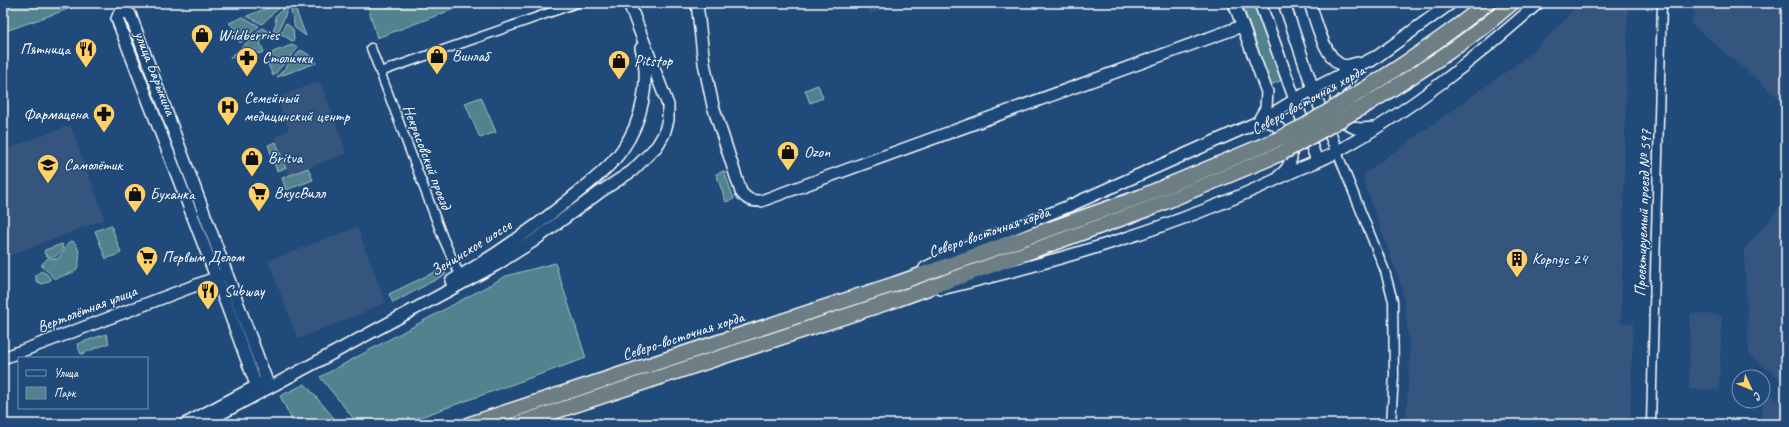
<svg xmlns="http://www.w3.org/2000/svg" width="1789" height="427" font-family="Caveat,sans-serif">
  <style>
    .built { fill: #34547e }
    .green { fill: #51828d; stroke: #a8c0c6 }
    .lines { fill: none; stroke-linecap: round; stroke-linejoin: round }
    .street-casing { stroke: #fff; stroke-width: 11 }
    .secondary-casing { stroke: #fff; stroke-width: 14 }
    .highway-casing { stroke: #fff; stroke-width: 17 }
    .street { stroke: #1f4a7a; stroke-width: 8 }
    .secondary { stroke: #1f4a7a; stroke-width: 11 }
    .highway { stroke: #6d7e84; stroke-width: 14 }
    .highway-bridge-casing { stroke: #fff; stroke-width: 17; stroke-linecap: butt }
    .highway-bridge { stroke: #6d7e84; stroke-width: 14 }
    .labels { text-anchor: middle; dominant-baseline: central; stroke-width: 3; stroke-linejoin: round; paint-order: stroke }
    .poi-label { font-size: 16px; fill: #fff; stroke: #1f4a7a; text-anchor: start }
    .street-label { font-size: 16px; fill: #fff; stroke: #1f4a7a }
  </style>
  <rect width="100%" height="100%" fill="#1f4a7a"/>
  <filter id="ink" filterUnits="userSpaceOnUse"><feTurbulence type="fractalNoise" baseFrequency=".025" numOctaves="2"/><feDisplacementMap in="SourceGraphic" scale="8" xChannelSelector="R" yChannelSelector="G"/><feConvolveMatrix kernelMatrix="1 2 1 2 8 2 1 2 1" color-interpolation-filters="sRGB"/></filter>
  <g filter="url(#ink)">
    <g class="built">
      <polygon points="865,3 899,3 870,14"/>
      <polygon points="1579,3 1621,3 1628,10 1621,323 1633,323 1630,424 1406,424 1410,348 1402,288 1363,180 1365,173 1521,61 1560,25"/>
      <polygon points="1687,3 1786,3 1786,104 1690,23 1696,14"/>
      <polygon points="320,81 347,153 289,175 275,136 289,130 277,98"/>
      <polygon points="70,125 105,219 3,258 3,150"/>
      <polygon points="1786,200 1786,384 1749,355 1744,250"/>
      <polygon points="357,227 386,303 298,339 268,261"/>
      <polygon points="1690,313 1722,315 1719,390 1689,389"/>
      <polygon points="1765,390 1786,407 1786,424 1746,424 1746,419 1761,418"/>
    </g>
    <g class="green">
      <polygon points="3,3 85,3 3,32"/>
      <polygon points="281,3 284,3 262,24 247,16"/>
      <polygon points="290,3 278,33 273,30 276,23 275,16"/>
      <polygon points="293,3 306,36 295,28 291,11"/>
      <polygon points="367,3 470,3 377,38"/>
      <polygon points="1242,3 1254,3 1282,80 1271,85"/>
      <polygon points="243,17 259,26 240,43 238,32 229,23"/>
      <polygon points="286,23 293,29 294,40 292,41 281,34"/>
      <polygon points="128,24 217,263 214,264 124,25"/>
      <polygon points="262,28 271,33 260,42 264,52 258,54 255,49 230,58"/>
      <polygon points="292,45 298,48 273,76 268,64 273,52"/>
      <polygon points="301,50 314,58 316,63 277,77"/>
      <polygon points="818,85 823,98 810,103 805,90"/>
      <polygon points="481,97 496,132 480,138 465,103"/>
      <polygon points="276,142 286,168 277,171 268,145"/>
      <polygon points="308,168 313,180 286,190 282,178"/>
      <polygon points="724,171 734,199 726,202 716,174"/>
      <polygon points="111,225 121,253 106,259 95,231"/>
      <path d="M 72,241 C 81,245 82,266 74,272 C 71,274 67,274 65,275 C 60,277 57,279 53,278 L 50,273 L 42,267 L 42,264 L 48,258 L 58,259 L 69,242 Z"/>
      <path d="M 62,244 L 63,248 C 58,256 56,258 47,256 L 44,253 L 45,250 Z"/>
      <polygon points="555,263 586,358 401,424 358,424 320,377 506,276"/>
      <polygon points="443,268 446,274 393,303 389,294"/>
      <polygon points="41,271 47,274 51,280 42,284 36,281 36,275"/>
      <polygon points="106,334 109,343 81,354 77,344"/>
      <polygon points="305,384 339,424 294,424 280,396"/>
    </g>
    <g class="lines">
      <g class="street-casing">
        <g id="street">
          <polyline points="371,48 443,238 460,276"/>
          <polyline points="380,72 577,3"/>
          <polyline points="1337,152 1385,271 1393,301 1394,376 1391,424"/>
          <polyline points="1651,424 1662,3"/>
        </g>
      </g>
      <g class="secondary-casing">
        <g id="secondary">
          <path d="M 697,3 L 704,63 L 713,106 L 741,192 C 747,200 752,201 761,201 L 1242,26"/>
          <polyline points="1234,3 1267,92 1266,108 1259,120"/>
          <polyline points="1260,3 1317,161"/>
          <polyline points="1284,3 1313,89 1337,152"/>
          <path d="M 1310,3 C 1315,19 1325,59 1342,65 C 1347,67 1353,64 1357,63"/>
          <polyline points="1371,61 1451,3"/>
          <path d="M 1354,74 L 1336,90 C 1335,104 1341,123 1355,128 C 1361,130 1368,128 1374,128"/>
          <path d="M 1258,122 C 1262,121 1266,121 1270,122 C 1281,125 1292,147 1291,158 C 1290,165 1285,172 1279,176"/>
          <polyline points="925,268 964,248 1069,206 1258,122 1313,89 1375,57"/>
          <path d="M 451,281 C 495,256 537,226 576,194 C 592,181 610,167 622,150 C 642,122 651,81 641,48"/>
          <path d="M 941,289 C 1062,260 1181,226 1292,172 C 1307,165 1324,160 1338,151 C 1411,110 1476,58 1538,3"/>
          <polyline points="3,358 223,275"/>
          <polyline points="259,393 221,290 117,19 119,14 125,12 130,14 269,387"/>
          <polyline points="185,424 262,383"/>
          <polyline points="202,424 496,265 532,242 600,192 632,171 657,146 664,134 668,120 668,105 629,3"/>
        </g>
      </g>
      <g class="highway-casing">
        <g id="highway">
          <path d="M 1360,92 C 1405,64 1447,36 1487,3"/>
          <path d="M 1368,104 C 1418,73 1468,42 1512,3"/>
          <polyline points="470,424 895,284 1140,197 1276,140"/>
          <polyline points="517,424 898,299 1148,209 1282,153"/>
        </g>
      </g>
      <use href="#street" class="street"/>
      <use href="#secondary" class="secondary"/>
      <use href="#highway" class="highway"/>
      <g class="highway-bridge-casing">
        <g id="highway-bridge">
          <polyline points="1276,140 1306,125 1360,92"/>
          <polyline points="1282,153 1368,104"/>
        </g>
      </g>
      <use href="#highway-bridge" class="highway-bridge"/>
    </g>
  </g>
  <defs>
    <g id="shop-pin" transform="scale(1.15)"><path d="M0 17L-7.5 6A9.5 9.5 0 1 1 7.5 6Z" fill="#ffd166" stroke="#1f4a7a"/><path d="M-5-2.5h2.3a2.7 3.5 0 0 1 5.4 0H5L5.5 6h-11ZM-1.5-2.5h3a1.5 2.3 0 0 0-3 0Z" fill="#111"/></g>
    <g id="restaurant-pin" transform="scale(1.15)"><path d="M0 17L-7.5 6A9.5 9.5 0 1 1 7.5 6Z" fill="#ffd166" stroke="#1f4a7a"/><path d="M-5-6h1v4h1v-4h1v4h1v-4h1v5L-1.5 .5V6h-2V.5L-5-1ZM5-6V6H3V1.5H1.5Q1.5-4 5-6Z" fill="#111"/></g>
    <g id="pharmacy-pin" transform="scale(1.15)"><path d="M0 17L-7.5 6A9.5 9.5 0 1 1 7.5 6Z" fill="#ffd166" stroke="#1f4a7a"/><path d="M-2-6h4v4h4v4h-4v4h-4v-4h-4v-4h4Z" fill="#111"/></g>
    <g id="hospital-pin" transform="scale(1.15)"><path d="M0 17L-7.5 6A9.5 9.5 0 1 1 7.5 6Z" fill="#ffd166" stroke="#1f4a7a"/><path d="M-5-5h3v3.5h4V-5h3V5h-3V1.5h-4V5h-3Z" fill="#111"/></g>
    <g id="school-pin" transform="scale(1.15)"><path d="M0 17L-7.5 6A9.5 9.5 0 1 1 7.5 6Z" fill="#ffd166" stroke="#1f4a7a"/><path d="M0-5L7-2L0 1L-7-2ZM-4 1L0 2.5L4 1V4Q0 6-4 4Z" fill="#111"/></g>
    <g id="supermarket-pin" transform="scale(1.15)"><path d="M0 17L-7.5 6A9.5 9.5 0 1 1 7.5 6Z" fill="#ffd166" stroke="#1f4a7a"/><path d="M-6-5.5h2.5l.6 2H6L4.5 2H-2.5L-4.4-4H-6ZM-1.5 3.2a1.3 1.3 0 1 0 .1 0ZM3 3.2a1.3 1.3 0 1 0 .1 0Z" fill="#111"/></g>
    <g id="building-pin" transform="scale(1.15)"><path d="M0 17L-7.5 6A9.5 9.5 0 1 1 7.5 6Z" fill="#ffd166" stroke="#1f4a7a"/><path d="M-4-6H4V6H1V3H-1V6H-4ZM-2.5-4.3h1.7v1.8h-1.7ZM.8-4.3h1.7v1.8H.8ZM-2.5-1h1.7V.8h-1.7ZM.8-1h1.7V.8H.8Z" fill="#111"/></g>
  </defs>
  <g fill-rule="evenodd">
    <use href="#shop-pin" x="202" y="35"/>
    <use href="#restaurant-pin" x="86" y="49"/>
    <use href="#shop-pin" x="437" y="56"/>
    <use href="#pharmacy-pin" x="247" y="58"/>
    <use href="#shop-pin" x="619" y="61"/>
    <use href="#hospital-pin" x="228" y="107"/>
    <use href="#pharmacy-pin" x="104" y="114"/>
    <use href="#shop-pin" x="788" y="152"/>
    <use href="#shop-pin" x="252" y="158"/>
    <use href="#school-pin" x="48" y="165"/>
    <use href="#supermarket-pin" x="259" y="193"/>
    <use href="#shop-pin" x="135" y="194"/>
    <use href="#supermarket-pin" x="147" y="257"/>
    <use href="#building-pin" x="1517" y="259"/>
    <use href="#restaurant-pin" x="208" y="291"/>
  </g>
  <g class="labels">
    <g class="poi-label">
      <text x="218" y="35">Wildberries</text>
      <text x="70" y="49" text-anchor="end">Пятница</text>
      <text x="452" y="56">Винлаб</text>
      <text x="262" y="58">Столички</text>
      <text x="634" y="61">Pitstop</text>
      <text x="244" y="98">Семейный<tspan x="244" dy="18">медицинский центр</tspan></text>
      <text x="88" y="114" text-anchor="end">Фармацена</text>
      <text x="804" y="152">Ozon</text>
      <text x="268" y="158">Britva</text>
      <text x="64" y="165">Самолётик</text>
      <text x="274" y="193">ВкусВилл</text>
      <text x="150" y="194">Буханка</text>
      <text x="162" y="257">Первым Делом</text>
      <text x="1532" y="259">Корпус 24</text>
      <text x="224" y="291">Subway</text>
    </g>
    <g class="street-label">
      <text transform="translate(155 73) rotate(69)">улица Барыкина</text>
      <text transform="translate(1308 100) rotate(-29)">Северо-восточная хорда</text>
      <text transform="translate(427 157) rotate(69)">Некрасовский проезд</text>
      <text transform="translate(1643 213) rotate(-88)">Проектируемый проезд № 597</text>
      <text transform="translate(989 232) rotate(-19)">Северо-восточная хорда</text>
      <text transform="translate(471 248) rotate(-32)">Зенинское шоссе</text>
      <text transform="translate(87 309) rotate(-21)">Вертолётная улица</text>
      <text transform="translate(683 336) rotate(-18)">Северо-восточная хорда</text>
    </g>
  </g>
  <rect width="1789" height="427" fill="none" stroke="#1f4a7a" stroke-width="16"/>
  <rect x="8" y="8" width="1773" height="411" fill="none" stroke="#fff" stroke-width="1.5" filter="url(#ink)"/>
  <rect x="18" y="357" width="130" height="52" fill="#1f4a7a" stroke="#7992af"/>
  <rect x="26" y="370" width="20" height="6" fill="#1f4a7a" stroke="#7992af"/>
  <text x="54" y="377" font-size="12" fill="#ffffff">Улица</text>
  <rect x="26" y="387" width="20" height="12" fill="#51828d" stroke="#7992af"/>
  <text x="54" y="397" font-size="12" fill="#ffffff">Парк</text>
  <g transform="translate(1751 389) rotate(134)"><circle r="19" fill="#1f4a7a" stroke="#7992af"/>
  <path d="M0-3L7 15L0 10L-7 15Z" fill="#ffd166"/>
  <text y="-6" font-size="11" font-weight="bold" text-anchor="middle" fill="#ffffff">С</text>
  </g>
</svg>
